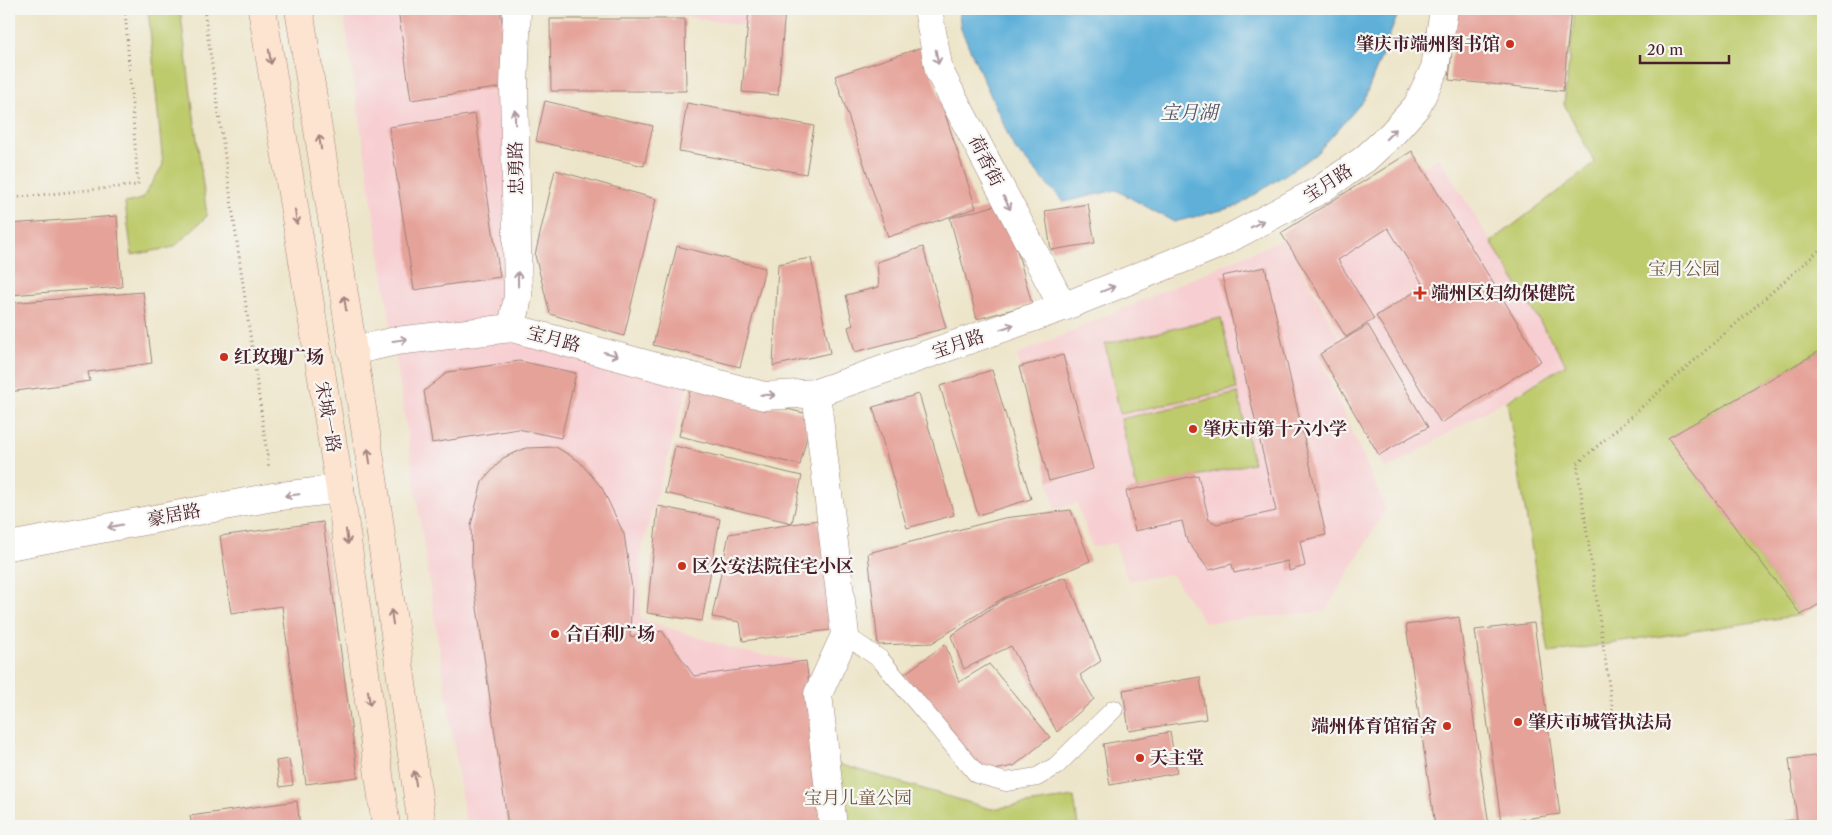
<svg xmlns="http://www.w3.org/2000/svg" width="1832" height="835" font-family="'Libre Caslon Text','Noto Serif SC',serif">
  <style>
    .built { fill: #f7cfd2 }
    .green { fill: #becb6c; stroke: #84754c }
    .water { fill: #5eb0d9; stroke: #546882 }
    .building { fill: #e5a299 }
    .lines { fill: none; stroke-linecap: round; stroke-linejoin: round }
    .service-casing { stroke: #9c827a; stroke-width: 19 }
    .minor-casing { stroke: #9c827a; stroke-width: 29 }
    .secondary-casing { stroke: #9c827a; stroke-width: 29 }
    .path { stroke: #9c827a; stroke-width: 3; stroke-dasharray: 1 4; stroke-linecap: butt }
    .service { stroke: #fff; stroke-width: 18 }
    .minor { stroke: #fff; stroke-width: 28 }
    .secondary { stroke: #fde4d0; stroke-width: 28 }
    .oneway { stroke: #a4827e }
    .oneway2 { stroke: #ae9aa0 }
    .poi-dot { fill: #c8321e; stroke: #f6f6f2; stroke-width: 2 }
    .labels { text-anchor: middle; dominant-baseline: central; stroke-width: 4.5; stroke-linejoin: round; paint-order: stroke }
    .poi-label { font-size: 18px; font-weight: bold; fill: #4a1f2b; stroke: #f6f6f2; text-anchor: start }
    .street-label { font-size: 18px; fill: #4a1f2b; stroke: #f6f6f2 }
    .park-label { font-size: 18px; fill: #6d533e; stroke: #f6f6f2 }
    .water-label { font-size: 19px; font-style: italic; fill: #515268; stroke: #f6f6f2 }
  </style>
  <rect width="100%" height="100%" fill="#f6f6f2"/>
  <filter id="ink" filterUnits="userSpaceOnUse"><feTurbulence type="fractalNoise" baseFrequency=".02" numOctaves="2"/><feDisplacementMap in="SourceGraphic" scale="10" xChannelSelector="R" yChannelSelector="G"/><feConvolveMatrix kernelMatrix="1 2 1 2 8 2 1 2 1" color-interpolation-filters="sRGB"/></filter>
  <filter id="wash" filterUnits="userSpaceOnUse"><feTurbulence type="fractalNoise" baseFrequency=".0096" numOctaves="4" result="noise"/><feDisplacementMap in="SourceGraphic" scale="20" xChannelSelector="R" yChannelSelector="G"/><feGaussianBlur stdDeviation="1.12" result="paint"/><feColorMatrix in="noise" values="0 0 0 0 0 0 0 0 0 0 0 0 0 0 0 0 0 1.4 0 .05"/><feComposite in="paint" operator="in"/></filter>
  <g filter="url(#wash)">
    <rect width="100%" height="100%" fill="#ede5c9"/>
    <g class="built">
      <polygon points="343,9 520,9 512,327 691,376 641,550 640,619 744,652 806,661 818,694 833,826 466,826"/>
      <polygon points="636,9 841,9 745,26"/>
      <polygon points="1439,157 1566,364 1386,470 1319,354 1342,339 1293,248"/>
      <polygon points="1285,238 1340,340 1318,354 1386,509 1325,611 1205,623 1171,574 1128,581 1115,543 1092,547 1077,503 1055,509 1017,355"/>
    </g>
    <g class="green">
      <polygon points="148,9 180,9 207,216 174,247 132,255 125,203 142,199 163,165"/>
      <polygon points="1575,9 1823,9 1823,349 1669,438 1801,615 1549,653 1507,401 1566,364 1491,242 1595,163 1564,104"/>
      <polygon points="1221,318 1237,389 1120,414 1105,344"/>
      <polygon points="1238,393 1253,463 1137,490 1121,419"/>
      <polygon points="825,760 991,809 1074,797 1078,826 833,826"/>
    </g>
    <polygon class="water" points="958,9 1400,9 1364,100 1316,154 1238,206 1174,222 1116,190 1064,202 1014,148 961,29"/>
    <g id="blocks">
      <g class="building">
        <polygon points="398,9 500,9 511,86 411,100"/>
        <polygon points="749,9 785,9 778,95 742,92"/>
        <polygon points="1456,9 1571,9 1563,91 1449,80"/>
        <polygon points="550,19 685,19 686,91 551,91"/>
        <polygon points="923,47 976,208 888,237 835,76"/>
        <polygon points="545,101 653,126 644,166 536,141"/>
        <polygon points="687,103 814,126 806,174 679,151"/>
        <polygon points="475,114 500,277 414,290 389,127"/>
        <polygon points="1412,151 1541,361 1441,423 1376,316 1424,286 1388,228 1338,260 1374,319 1346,337 1281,233"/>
        <polygon points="555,170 656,199 624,336 550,314 535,255"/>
        <polygon points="1004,203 1032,304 977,319 950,218"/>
        <polygon points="1088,204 1095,243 1051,250 1045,211"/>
        <polygon points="117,216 122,287 9,295 9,224"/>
        <polygon points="677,246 765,268 740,367 653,345"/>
        <polygon points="923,247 946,328 855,352 848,327 853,325 846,295 879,287 877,262"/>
        <polygon points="811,258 830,353 773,366 778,264"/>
        <polygon points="1265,267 1326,535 1300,541 1305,566 1289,571 1288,561 1234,573 1232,564 1209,570 1187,541 1182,521 1135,531 1126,491 1198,475 1209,520 1217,524 1276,511 1222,276"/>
        <polygon points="143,292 152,363 88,372 90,381 9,392 9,303"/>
        <polygon points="1368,325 1428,427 1379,455 1320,354"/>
        <polygon points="1823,349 1823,602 1801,615 1668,438"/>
        <polygon points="1063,355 1093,469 1049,481 1019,367"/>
        <polygon points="519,361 576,373 561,438 518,429 432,443 424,391 448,372"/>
        <polygon points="992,370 1031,499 978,515 940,386"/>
        <polygon points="691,386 812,415 800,465 679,436"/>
        <polygon points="919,394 954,515 907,528 873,407"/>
        <polygon points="675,446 802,476 792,523 665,493"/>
        <polygon points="556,447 579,461 602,488 624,534 632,588 630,637 662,631 694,676 806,661 827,826 508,826 472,572 471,525 482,482 503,458 526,448"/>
        <polygon points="658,506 720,519 702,621 647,613"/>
        <polygon points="1071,510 1090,561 1003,598 932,643 878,645 868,553 1004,518"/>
        <polygon points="818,520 838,629 743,641 740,622 712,617 729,534"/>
        <polygon points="323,522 358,777 306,784 282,606 231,613 220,536"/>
        <polygon points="1066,577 1101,661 1080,675 1094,699 1057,732 1011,646 964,669 951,636 1004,599"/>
        <polygon points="1459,617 1489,826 1435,826 1406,625"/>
        <polygon points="1534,623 1560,814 1501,822 1475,630"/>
        <polygon points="945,644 959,682 989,664 1050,737 1014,766 983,772 903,675"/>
        <polygon points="1200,677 1206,719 1129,731 1123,690"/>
        <polygon points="1170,732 1177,773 1110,785 1103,744"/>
        <polygon points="1823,755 1823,826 1752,826 1797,819 1789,759"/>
        <polygon points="289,759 293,785 280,787 276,761"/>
        <polygon points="297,801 300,826 192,826 190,816"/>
        <polygon points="1363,822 1369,826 1344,826 1344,825"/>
      </g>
    </g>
  </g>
  <g filter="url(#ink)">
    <use href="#blocks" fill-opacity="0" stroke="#9c827a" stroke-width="1"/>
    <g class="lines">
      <g class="service-casing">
        <polyline id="service" points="845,635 880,659 977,774 1006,782 1037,777 1056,766 1114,709"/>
      </g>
      <g class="minor-casing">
        <g id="minor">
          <polyline points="928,9 939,71 1063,307"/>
          <polyline points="512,328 518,296 514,85 517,9"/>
          <polyline points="352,351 396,341 512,328 764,396 816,393 1063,307 1217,245 1320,190 1365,159 1392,134 1417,106 1435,68 1444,9"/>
          <polyline points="816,393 845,635 818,694 833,826"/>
          <polyline points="9,546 273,497 340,489"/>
        </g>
      </g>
      <g class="secondary-casing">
        <g id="secondary">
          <polyline points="262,9 340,489 386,826"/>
          <polyline points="299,9 373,478 422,826"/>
        </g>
      </g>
      <g class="path">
        <polyline points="204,9 269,468"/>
        <polyline points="9,198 138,185 125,9"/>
        <polyline points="1614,720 1577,464 1823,247"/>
      </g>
      <use href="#service" class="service"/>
      <use href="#minor" class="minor"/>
      <use href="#secondary" class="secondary"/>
    </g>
    <defs><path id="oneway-shaft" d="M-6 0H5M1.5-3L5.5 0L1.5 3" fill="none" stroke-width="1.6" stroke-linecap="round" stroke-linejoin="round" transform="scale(1.25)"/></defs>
    <g class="oneway">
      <use href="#oneway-shaft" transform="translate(270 57) rotate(81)"/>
      <use href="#oneway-shaft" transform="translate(320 142) rotate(-99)"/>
      <use href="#oneway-shaft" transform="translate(296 217) rotate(81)"/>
      <use href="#oneway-shaft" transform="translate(345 303) rotate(-99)"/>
      <use href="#oneway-shaft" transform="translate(369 456) rotate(-99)"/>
      <use href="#oneway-shaft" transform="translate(347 537) rotate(82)"/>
      <use href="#oneway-shaft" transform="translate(392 617) rotate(-98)"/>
      <use href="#oneway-shaft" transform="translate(369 698) rotate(82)"/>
      <use href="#oneway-shaft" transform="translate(415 778) rotate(-98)"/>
    </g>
    <g class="oneway2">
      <use href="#oneway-shaft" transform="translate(937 57) rotate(80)"/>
      <use href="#oneway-shaft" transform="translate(515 117) rotate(-91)"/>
      <use href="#oneway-shaft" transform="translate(1391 134) rotate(-45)"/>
      <use href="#oneway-shaft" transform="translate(1007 203) rotate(63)"/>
      <use href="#oneway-shaft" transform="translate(1257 224) rotate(-28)"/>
      <use href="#oneway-shaft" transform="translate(518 279) rotate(-91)"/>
      <use href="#oneway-shaft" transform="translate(1108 289) rotate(-22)"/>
      <use href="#oneway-shaft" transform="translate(1007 327) rotate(-19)"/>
      <use href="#oneway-shaft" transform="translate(400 340) rotate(-8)"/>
      <use href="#oneway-shaft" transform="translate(611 354) rotate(15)"/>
      <use href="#oneway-shaft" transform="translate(768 395) rotate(1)"/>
      <use href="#oneway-shaft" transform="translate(292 495) rotate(174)"/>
      <use href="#oneway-shaft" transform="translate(115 526) rotate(169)"/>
    </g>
  </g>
  <g class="poi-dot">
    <circle cx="1510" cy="44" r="5"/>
    <path d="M1417.5 285.5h5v5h5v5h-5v5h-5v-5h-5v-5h5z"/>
    <circle cx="224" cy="357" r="5"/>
    <circle cx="1193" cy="429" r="5"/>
    <circle cx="682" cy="566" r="5"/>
    <circle cx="555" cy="634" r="5"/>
    <circle cx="1518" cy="722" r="5"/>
    <circle cx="1447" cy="726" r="5"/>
    <circle cx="1140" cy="758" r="5"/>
  </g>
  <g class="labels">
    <g class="poi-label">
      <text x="1500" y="44" text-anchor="end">肇庆市端州图书馆</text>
      <text x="1431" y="293">端州区妇幼保健院</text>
      <text x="234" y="357">红玫瑰广场</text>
      <text x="1203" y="429">肇庆市第十六小学</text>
      <text x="692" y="566">区公安法院住宅小区</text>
      <text x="565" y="634">合百利广场</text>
      <text x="1528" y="722">肇庆市城管执法局</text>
      <text x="1437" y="726" text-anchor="end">端州体育馆宿舍</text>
      <text x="1150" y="758">天主堂</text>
    </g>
    <g class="street-label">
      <text transform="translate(986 161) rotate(63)">荷香街</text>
      <text transform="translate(516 168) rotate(-91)">忠勇路</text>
      <text transform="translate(1328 183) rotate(-33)">宝月路</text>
      <text transform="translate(554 339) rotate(15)">宝月路</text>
      <text transform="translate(958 344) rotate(-19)">宝月路</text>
      <text transform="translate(328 417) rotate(80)">宋城一路</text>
      <text transform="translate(174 515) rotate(-11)">豪居路</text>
    </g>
    <g class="park-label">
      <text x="1684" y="269">宝月公园</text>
      <text x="858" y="798">宝月儿童公园</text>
    </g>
    <g class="water-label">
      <text x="1189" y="112">宝月湖</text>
    </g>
  </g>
  <rect width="1832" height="835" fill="none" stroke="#f6f6f2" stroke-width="30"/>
  <path d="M1640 55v8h89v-8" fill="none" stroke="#4a1f2b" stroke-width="2.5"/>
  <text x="1647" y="55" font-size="15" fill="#4a1f2b" stroke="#f6f6f2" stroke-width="4" paint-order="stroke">20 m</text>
</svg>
